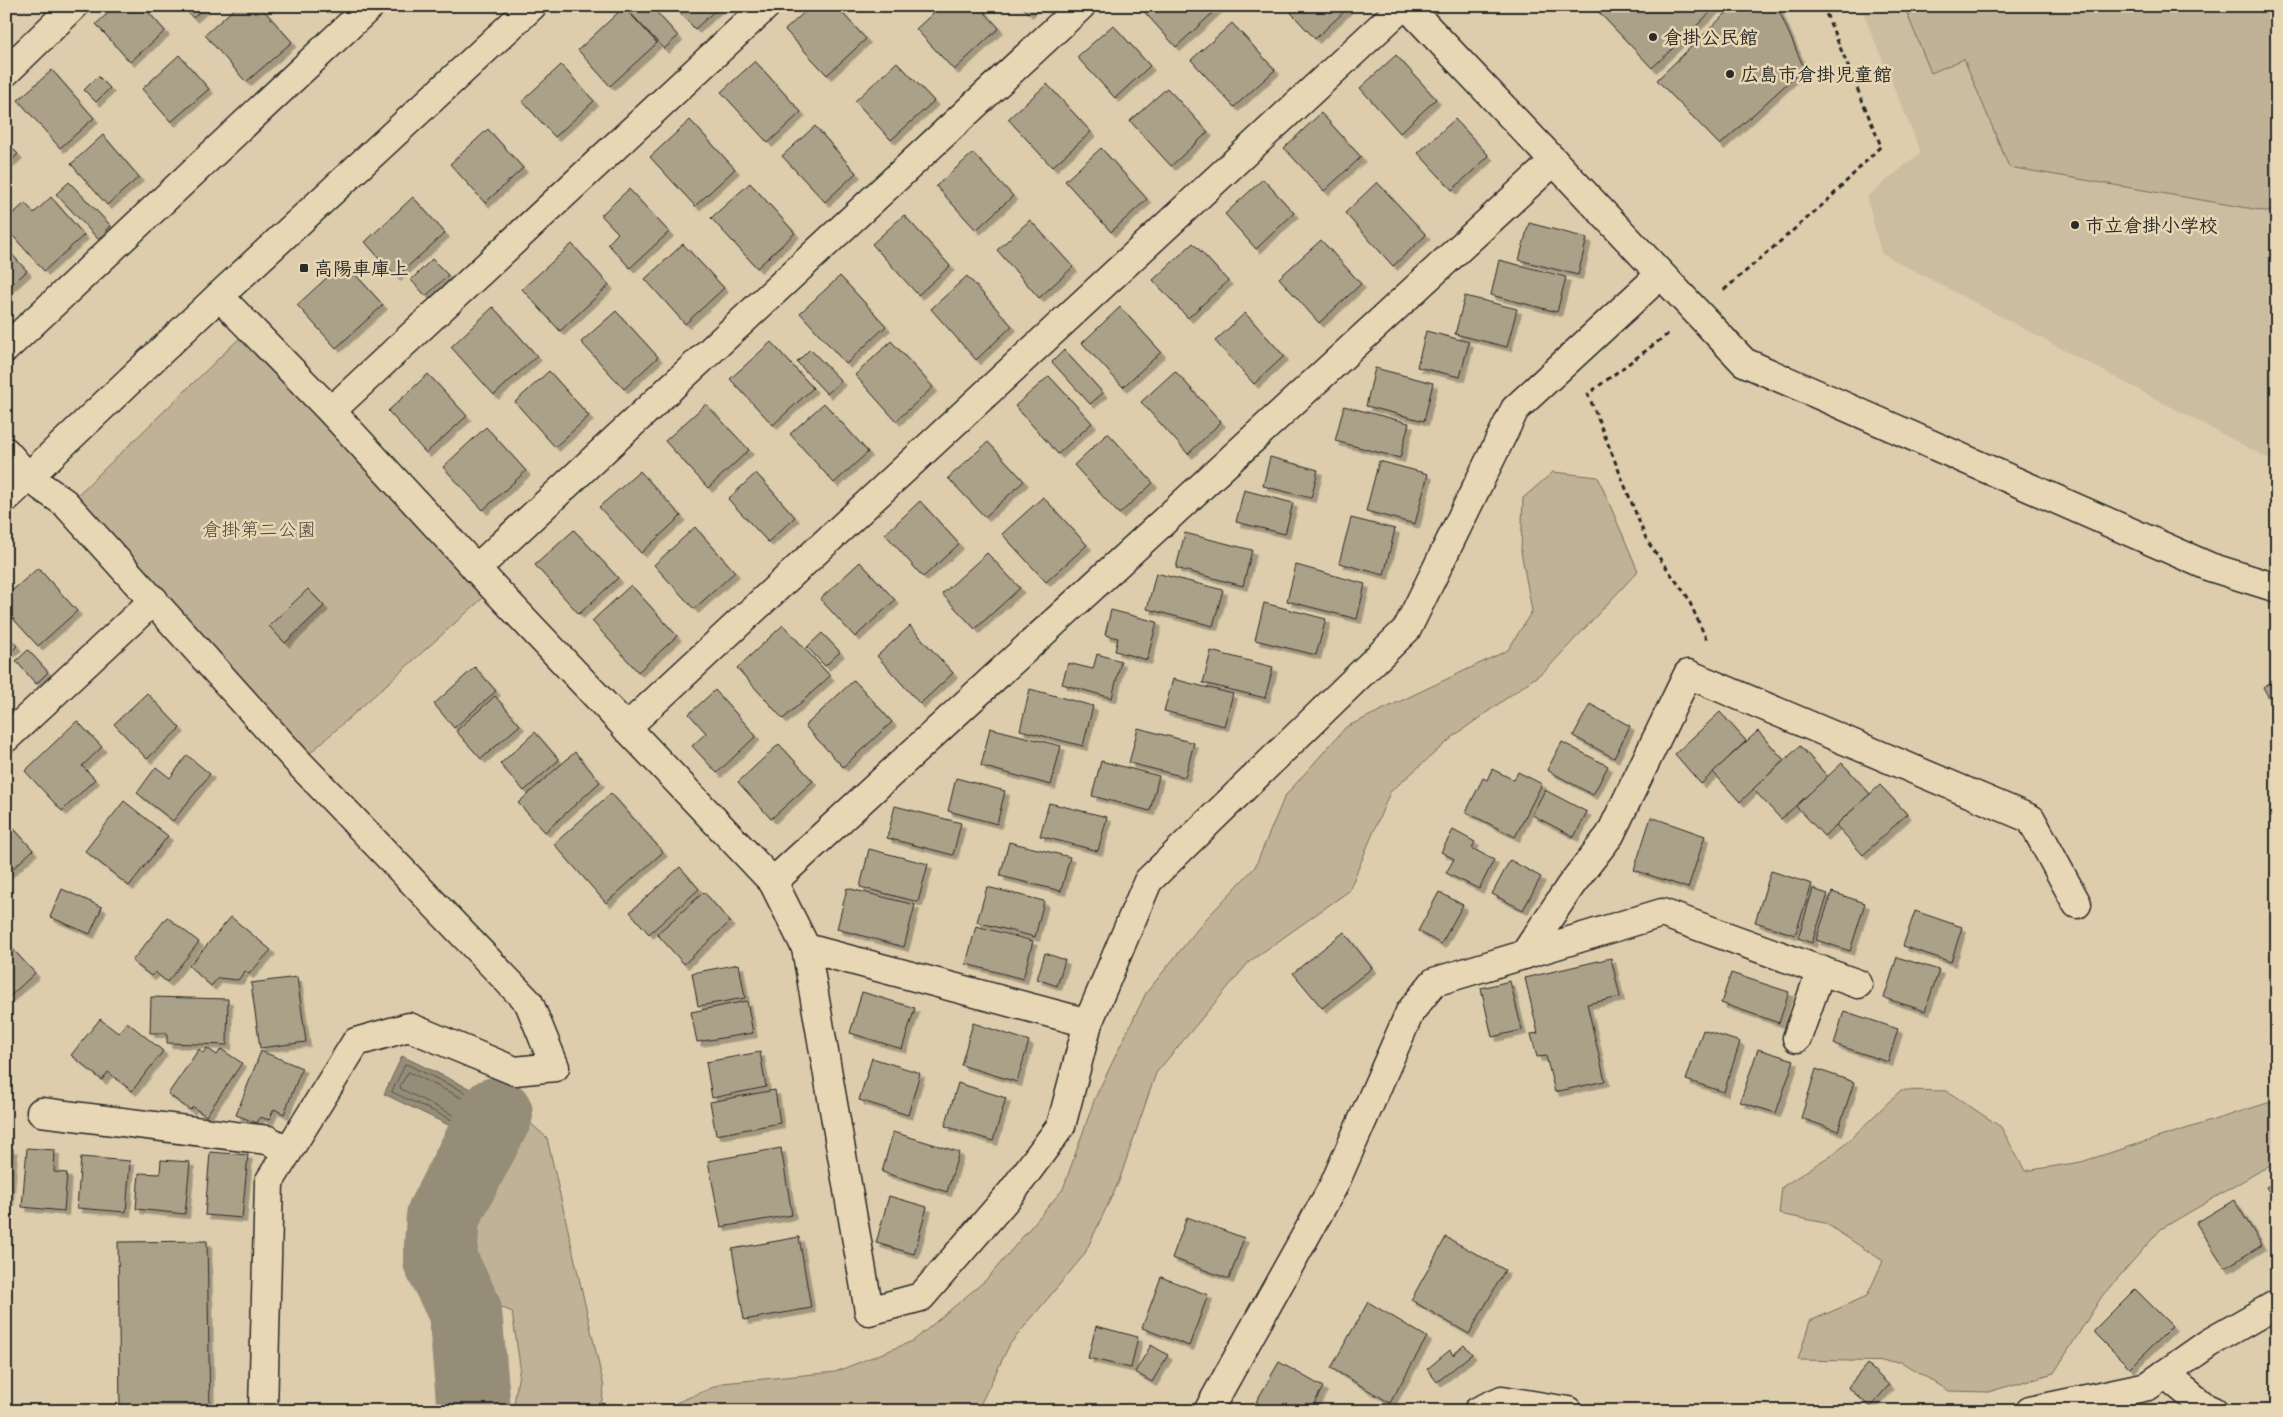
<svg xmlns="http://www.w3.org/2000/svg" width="2283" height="1417" font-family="'Patrick Hand','Klee One',sans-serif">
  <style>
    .built { fill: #cbbd9f }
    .green { fill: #bfb296; stroke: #756e60 }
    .water { fill: #968d78; stroke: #6b6659 }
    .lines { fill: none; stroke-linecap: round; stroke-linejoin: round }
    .shore { stroke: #56524a; stroke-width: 1 }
    .river { stroke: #968d78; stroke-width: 74 }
    .building { fill: #aba088; stroke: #2b2b2b; filter: url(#shadow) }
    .minor-casing { stroke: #2b2b2b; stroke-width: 31 }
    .path { stroke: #2b2b2b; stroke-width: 3; stroke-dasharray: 5 4; stroke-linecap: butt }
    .minor { stroke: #e8d7b4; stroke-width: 28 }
    .poi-dot { fill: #2b2b2b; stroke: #e8d7b4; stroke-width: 2 }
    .labels { text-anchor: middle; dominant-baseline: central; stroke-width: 5; stroke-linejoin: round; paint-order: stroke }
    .poi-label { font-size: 19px; font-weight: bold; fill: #2b2b2b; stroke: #e8d7b4; text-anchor: start }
    .park-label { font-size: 19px; fill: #494640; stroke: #e8d7b4 }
  </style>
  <defs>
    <filter id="shadow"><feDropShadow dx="4.5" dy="4.5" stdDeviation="0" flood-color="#0004"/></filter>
  </defs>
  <rect width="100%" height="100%" fill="#ddcdac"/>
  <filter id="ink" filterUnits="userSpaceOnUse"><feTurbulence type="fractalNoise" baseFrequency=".02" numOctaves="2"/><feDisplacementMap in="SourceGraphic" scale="10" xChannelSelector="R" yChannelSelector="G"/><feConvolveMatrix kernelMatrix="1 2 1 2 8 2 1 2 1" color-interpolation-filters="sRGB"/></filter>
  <g filter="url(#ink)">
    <polygon class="built" points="1860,6 2277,6 2277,463 1881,253 1867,197 1921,152"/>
    <g class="green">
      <polygon points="1904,6 2277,6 2277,213 2009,167 1964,59 1931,73"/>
      <polygon points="250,328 494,588 299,763 63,509"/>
      <polygon points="1553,472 1598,477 1638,571 1547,669 1454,736 1390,792 1349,891 1249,962 1156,1073 1119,1181 1084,1255 1010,1344 977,1411 672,1411 676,1403 723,1383 835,1372 913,1341 987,1279 1063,1189 1095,1098 1146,993 1205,920 1255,867 1285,796 1346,727 1508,650 1532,611 1521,551 1523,498"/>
      <polygon points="1901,1090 1947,1091 2001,1127 2025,1171 2081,1162 2277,1100 2277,1161 2161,1229 2102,1296 2054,1373 1988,1392 1949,1391 1901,1362 1798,1360 1810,1321 1867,1296 1883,1261 1825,1223 1779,1214 1782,1187 1840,1149"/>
      <polygon points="517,1111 547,1138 604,1387 600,1411 513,1411 520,1366 512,1312 472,1294 458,1211 496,1125"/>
    </g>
    <polygon class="water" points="402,1056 483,1095 465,1133 384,1094"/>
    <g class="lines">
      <g class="shore">
        <polygon points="406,1064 475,1097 463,1125 392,1092"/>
        <polygon points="409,1072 466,1100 460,1116 457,1117 401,1089 400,1086"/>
      </g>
      <polyline class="river" points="474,1411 465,1311 440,1260 443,1216 496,1114"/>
    </g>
    <g class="building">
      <polygon points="116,6 143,6 165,31 130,62 96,24"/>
      <polygon points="182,6 206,6 193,18"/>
      <polygon points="237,6 260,6 292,42 246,82 205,35"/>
      <polygon points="624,6 651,6 678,36 664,49"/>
      <polygon points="674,6 720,6 695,29"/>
      <polygon points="811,6 836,6 866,39 827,75 785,30"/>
      <polygon points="941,6 979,6 999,28 954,70 916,29"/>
      <polygon points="1021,6 1035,6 1028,13"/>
      <polygon points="1139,6 1220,6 1176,47"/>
      <polygon points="1285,6 1344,6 1347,9 1315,39"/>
      <polygon points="1593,6 1717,6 1652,68"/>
      <polygon points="1743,6 1777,6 1804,68 1720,145 1657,80 1725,14"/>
      <polygon points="624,7 657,43 610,86 578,50"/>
      <polygon points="1232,23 1275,70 1234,107 1191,60"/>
      <polygon points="1113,25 1150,66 1115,98 1077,57"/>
      <polygon points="179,55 209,89 171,122 142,89"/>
      <polygon points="1396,55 1436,99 1400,133 1360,88"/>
      <polygon points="755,61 801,112 768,143 721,92"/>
      <polygon points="897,62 934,101 891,140 855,101"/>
      <polygon points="561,65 594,101 555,137 522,101"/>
      <polygon points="52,70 94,118 60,148 18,100"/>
      <polygon points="98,76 110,88 96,102 84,90"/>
      <polygon points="1047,84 1091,132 1052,167 1008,119"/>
      <polygon points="1167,88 1208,132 1171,166 1130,121"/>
      <polygon points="1321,113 1361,157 1324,191 1284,148"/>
      <polygon points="1455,119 1489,156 1452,190 1418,153"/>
      <polygon points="690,120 735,169 695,206 650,157"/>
      <polygon points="815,126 856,173 825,202 782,156"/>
      <polygon points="488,129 523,168 485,203 450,164"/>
      <polygon points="103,135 139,177 107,205 71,164"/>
      <polygon points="6,142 18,154 6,165"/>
      <polygon points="1101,148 1147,199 1111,232 1065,181"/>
      <polygon points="973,153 1013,196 976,230 936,186"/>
      <polygon points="1263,179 1294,213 1256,249 1225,214"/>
      <polygon points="69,182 111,226 98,239 56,194"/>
      <polygon points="1377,182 1426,235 1393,266 1345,213"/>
      <polygon points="750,183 795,233 757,268 711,218"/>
      <polygon points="629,189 669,232 630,268 608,244 618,233 601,215"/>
      <polygon points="51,197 84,235 44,271 6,228 6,220 25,203 34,213"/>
      <polygon points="413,197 445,233 396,277 365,242"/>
      <polygon points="904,215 950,266 918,295 872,244"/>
      <polygon points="1030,220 1073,267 1039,298 997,250"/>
      <polygon points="1529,223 1587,238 1578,275 1519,260"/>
      <polygon points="1321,240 1361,284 1319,323 1279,278"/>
      <polygon points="1193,243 1228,281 1188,318 1153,280"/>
      <polygon points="572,244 609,285 560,331 522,289"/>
      <polygon points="683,244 724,288 685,324 645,279"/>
      <polygon points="6,248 27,271 6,290"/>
      <polygon points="432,259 448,275 426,296 411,280"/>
      <polygon points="1499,260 1566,277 1557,312 1491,295"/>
      <polygon points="344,262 383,305 336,348 297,305"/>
      <polygon points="840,276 886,326 846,364 800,313"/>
      <polygon points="967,276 1012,326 976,360 931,309"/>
      <polygon points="1465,296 1517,309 1507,347 1455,334"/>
      <polygon points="493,307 537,356 494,395 451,347"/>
      <polygon points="1120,307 1161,352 1123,387 1082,343"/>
      <polygon points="616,311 658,357 624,389 581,342"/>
      <polygon points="1245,313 1284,356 1254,384 1215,341"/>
      <polygon points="1426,331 1469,342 1460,377 1417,367"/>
      <polygon points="891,341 933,387 896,421 855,375"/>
      <polygon points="771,342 813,388 773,425 730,379"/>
      <polygon points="810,349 841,381 827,394 797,362"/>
      <polygon points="1064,350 1103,393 1090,404 1052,362"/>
      <polygon points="1375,368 1433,383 1424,421 1366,406"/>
      <polygon points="549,371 589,416 555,447 515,402"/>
      <polygon points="1175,371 1221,422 1188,454 1141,402"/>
      <polygon points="428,374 467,416 426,453 388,411"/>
      <polygon points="1049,376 1092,423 1058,454 1015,406"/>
      <polygon points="824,403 868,452 834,483 790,434"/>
      <polygon points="706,404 749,450 708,488 665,441"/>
      <polygon points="1344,406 1409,423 1400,458 1335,441"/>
      <polygon points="486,427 526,471 483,510 443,467"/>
      <polygon points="1108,433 1153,483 1119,514 1074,465"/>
      <polygon points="988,442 1024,481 985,517 948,478"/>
      <polygon points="1270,457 1318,470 1311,498 1263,486"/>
      <polygon points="1379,461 1428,474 1415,524 1366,511"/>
      <polygon points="640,471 681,516 641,553 599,507"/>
      <polygon points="756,473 795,517 768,542 728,499"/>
      <polygon points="1244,490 1293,503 1285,534 1236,522"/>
      <polygon points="1043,497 1087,545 1046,582 1002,534"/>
      <polygon points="920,501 959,544 923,577 885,534"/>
      <polygon points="1351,518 1395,529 1384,575 1339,563"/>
      <polygon points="695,527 735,572 694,609 654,565"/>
      <polygon points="574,530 618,578 579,614 535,565"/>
      <polygon points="1185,533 1252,550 1243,586 1176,568"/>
      <polygon points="987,553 1020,588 975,629 942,594"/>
      <polygon points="860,562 895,600 855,637 820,599"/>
      <polygon points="1296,565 1365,584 1357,619 1287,601"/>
      <polygon points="38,568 77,611 38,646 6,611 6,596"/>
      <polygon points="1156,573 1223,590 1213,626 1147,609"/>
      <polygon points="631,585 677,636 638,672 592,621"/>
      <polygon points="308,589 324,606 285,643 269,626"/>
      <polygon points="1264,603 1326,619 1316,655 1255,640"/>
      <polygon points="1111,610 1157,622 1147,660 1115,651 1118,638 1105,635"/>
      <polygon points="783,625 830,676 783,719 737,668"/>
      <polygon points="910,626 953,673 920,704 877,656"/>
      <polygon points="822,633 840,652 825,666 807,647"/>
      <polygon points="6,634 17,646 6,657"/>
      <polygon points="28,650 48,672 36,684 16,661"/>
      <polygon points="1211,651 1273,667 1265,698 1203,683"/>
      <polygon points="1097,654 1121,661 1112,698 1062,684 1068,663 1093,669"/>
      <polygon points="475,667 496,691 454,728 434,704"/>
      <polygon points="1173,679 1233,694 1224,726 1164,711"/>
      <polygon points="2277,679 2277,708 2275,709 2263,687"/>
      <polygon points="854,680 892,722 843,767 805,726"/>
      <polygon points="1030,689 1093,706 1083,746 1020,730"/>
      <polygon points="715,690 756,736 717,773 692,746 706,733 689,714"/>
      <polygon points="147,693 180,728 147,759 114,724"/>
      <polygon points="495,696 520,725 481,759 456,731"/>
      <polygon points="1590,704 1630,726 1614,758 1573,736"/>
      <polygon points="1720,712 1746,741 1701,784 1675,754"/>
      <polygon points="77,721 102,747 82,766 95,779 62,811 25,771"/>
      <polygon points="990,728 1061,746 1051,785 981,766"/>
      <polygon points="1138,728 1194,743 1185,777 1129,763"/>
      <polygon points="1758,731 1784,760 1740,802 1713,772"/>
      <polygon points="535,732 559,760 524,791 500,764"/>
      <polygon points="1562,742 1608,766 1593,795 1547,770"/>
      <polygon points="779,744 813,781 771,819 738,782"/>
      <polygon points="1800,746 1828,777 1781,819 1753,789"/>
      <polygon points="575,752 600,782 545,832 518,803"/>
      <polygon points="187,755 210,774 173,821 137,793 156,767 170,778"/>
      <polygon points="1101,761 1159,776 1150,811 1092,796"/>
      <polygon points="1842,763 1870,794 1824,836 1796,806"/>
      <polygon points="1492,769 1514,780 1518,772 1542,784 1515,837 1466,812 1483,778 1487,780"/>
      <polygon points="956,778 1005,791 997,824 948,811"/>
      <polygon points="1880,785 1907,814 1863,855 1836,825"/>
      <polygon points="1545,790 1587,812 1574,837 1532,815"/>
      <polygon points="611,793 663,852 606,903 554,844"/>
      <polygon points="124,801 168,836 129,886 85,851"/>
      <polygon points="1049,803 1107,817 1098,851 1040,836"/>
      <polygon points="895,806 961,823 953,855 887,838"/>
      <polygon points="1651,817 1705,836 1688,888 1634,870"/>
      <polygon points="6,820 33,850 6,875"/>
      <polygon points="1453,830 1475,842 1472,848 1494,860 1479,889 1446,873 1454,859 1441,852"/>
      <polygon points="1009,842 1070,857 1061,891 1000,876"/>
      <polygon points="869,849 928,864 918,902 860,887"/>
      <polygon points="1510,860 1541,877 1523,910 1492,894"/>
      <polygon points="680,867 699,889 649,934 630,912"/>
      <polygon points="1771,871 1812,884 1795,935 1755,922"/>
      <polygon points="987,887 1044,901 1035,937 977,922"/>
      <polygon points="847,888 915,905 904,947 837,929"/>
      <polygon points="62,889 102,907 90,934 50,917"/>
      <polygon points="1813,889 1828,894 1812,943 1798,938"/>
      <polygon points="704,892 730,922 684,964 657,934"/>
      <polygon points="1439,892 1463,905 1441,944 1418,931"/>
      <polygon points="1832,892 1865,903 1850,951 1816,940"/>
      <polygon points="1915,911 1962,927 1951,962 1903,946"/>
      <polygon points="167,917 199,942 167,982 155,972 151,976 132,961"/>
      <polygon points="231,917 271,950 249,974 245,971 238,980 218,978 211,986 189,966"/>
      <polygon points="976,926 1033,941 1023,979 966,964"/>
      <polygon points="1344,932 1372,968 1322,1008 1293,973"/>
      <polygon points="6,942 35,973 6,1000"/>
      <polygon points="1045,953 1065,960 1057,986 1037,979"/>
      <polygon points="1897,957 1939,970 1925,1011 1884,998"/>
      <polygon points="1611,958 1620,997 1587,1004 1605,1081 1555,1092 1546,1056 1537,1057 1531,1034 1538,1033 1525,978"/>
      <polygon points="739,964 745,998 698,1006 692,973"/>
      <polygon points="1731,973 1789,992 1779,1023 1721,1003"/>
      <polygon points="297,977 306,1042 260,1048 251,983"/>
      <polygon points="1510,981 1522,1030 1492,1037 1481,988"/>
      <polygon points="862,992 915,1008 902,1049 850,1033"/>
      <polygon points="151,997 228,999 227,1045 167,1043 167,1033 150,1033"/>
      <polygon points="747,1001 753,1033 697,1042 691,1012"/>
      <polygon points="1844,1011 1898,1029 1888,1062 1834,1044"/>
      <polygon points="100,1019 118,1033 127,1022 163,1051 132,1091 108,1072 102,1080 71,1055"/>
      <polygon points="973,1023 1029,1041 1017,1082 961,1065"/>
      <polygon points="1703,1030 1740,1042 1724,1092 1686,1080"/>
      <polygon points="207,1048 217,1055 221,1049 242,1063 206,1116 193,1107 190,1110 168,1094 199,1049 203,1053"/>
      <polygon points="1758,1049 1794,1060 1776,1113 1740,1102"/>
      <polygon points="261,1051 302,1068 284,1114 274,1109 269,1120 260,1117 257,1123 236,1115"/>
      <polygon points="760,1052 766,1087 712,1098 706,1062"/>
      <polygon points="872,1058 920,1073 908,1115 859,1100"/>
      <polygon points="1816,1069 1854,1082 1838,1131 1801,1118"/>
      <polygon points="958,1083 1006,1098 993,1141 945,1126"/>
      <polygon points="775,1090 780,1123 716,1135 710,1102"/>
      <polygon points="893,1132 959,1152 947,1192 882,1172"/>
      <polygon points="6,1148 13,1149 8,1213 6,1212"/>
      <polygon points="27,1148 55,1150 54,1172 67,1173 64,1211 22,1207"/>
      <polygon points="781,1148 792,1215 721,1227 708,1161"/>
      <polygon points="210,1152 248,1155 242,1218 205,1215"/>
      <polygon points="81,1157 130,1161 126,1212 77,1208"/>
      <polygon points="161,1160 190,1162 185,1214 136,1209 139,1173 160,1174"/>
      <polygon points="2277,1181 2277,1205 2266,1187"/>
      <polygon points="889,1196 927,1207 914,1254 876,1243"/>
      <polygon points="2234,1200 2262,1245 2225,1268 2196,1223"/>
      <polygon points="1187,1217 1244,1238 1229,1279 1172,1258"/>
      <polygon points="799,1237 811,1308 744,1320 732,1249"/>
      <polygon points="1446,1237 1505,1270 1469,1334 1411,1300"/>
      <polygon points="207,1241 210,1411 120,1411 118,1242"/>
      <polygon points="1161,1277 1208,1295 1189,1346 1142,1328"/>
      <polygon points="2135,1289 2172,1326 2130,1368 2093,1331"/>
      <polygon points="1368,1302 1427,1337 1390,1403 1331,1368"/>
      <polygon points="1096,1326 1138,1337 1131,1368 1088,1358"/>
      <polygon points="1151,1345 1168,1355 1152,1382 1135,1372"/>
      <polygon points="1464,1345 1472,1354 1437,1382 1427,1369 1450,1350 1453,1355"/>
      <polygon points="1279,1362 1323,1387 1310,1411 1271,1411 1256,1402"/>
      <polygon points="1867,1364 1889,1385 1870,1407 1848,1387"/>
    </g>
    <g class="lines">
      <g class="minor-casing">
        <g id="minor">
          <polyline points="1407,6 1744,362 2210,567 2277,588"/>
          <polyline points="6,72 74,6"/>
          <polyline points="219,296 331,411 494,588 773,882 806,948 869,1311 921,1297 1012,1192 1061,1126 1088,1023 1148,881 1407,629 1515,409 1660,275"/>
          <polyline points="6,348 370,6"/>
          <polyline points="331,411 766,6"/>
          <polyline points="6,452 28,477 65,503 299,763 529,1003 555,1067 515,1071 409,1027 356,1042 269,1182 263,1411"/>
          <polyline points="6,498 219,296 532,6"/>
          <polyline points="476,569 1081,6"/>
          <polyline points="626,728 1403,6"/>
          <polyline points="6,738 154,600"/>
          <polyline points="773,882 1554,161"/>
          <polyline points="806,948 1088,1023"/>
          <polyline points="1524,955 1571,885 1610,835 1688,674 2031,819 2077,904"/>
          <polyline points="1797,1038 1821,970"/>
          <polyline points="41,1112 268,1140 288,1151"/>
          <polyline points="2165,1374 2206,1408 2213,1411"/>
          <polyline points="1208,1411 1334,1185 1410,1012 1434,982 1662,913 1858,984"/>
          <polyline points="1478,1411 1502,1400 1568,1411"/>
          <polyline points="2030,1411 2148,1386 2209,1343 2277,1304"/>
        </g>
      </g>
      <g class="path">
        <polyline points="1724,290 1828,200 1881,146 1823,6"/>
        <polyline points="1668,334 1588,394 1647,541 1687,596 1708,643"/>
      </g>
      <use href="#minor" class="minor"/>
    </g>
  </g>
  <g class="poi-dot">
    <circle cx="1653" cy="37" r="5"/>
    <circle cx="1730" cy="74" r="5"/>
    <circle cx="2075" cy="225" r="5"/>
    <rect x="299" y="263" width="10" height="10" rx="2.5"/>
  </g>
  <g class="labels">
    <g class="poi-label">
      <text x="1663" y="37">倉掛公民館</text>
      <text x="1740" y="74">広島市倉掛児童館</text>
      <text x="2085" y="225">市立倉掛小学校</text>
      <text x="314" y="268">高陽車庫上</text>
    </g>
    <g class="park-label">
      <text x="259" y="529">倉掛第二公園</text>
    </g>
  </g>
  <rect width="2283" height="1417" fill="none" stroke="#e8d7b4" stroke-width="25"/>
  <rect x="12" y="12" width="2258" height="1392" fill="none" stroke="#2b2b2b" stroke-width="2" filter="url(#ink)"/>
</svg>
